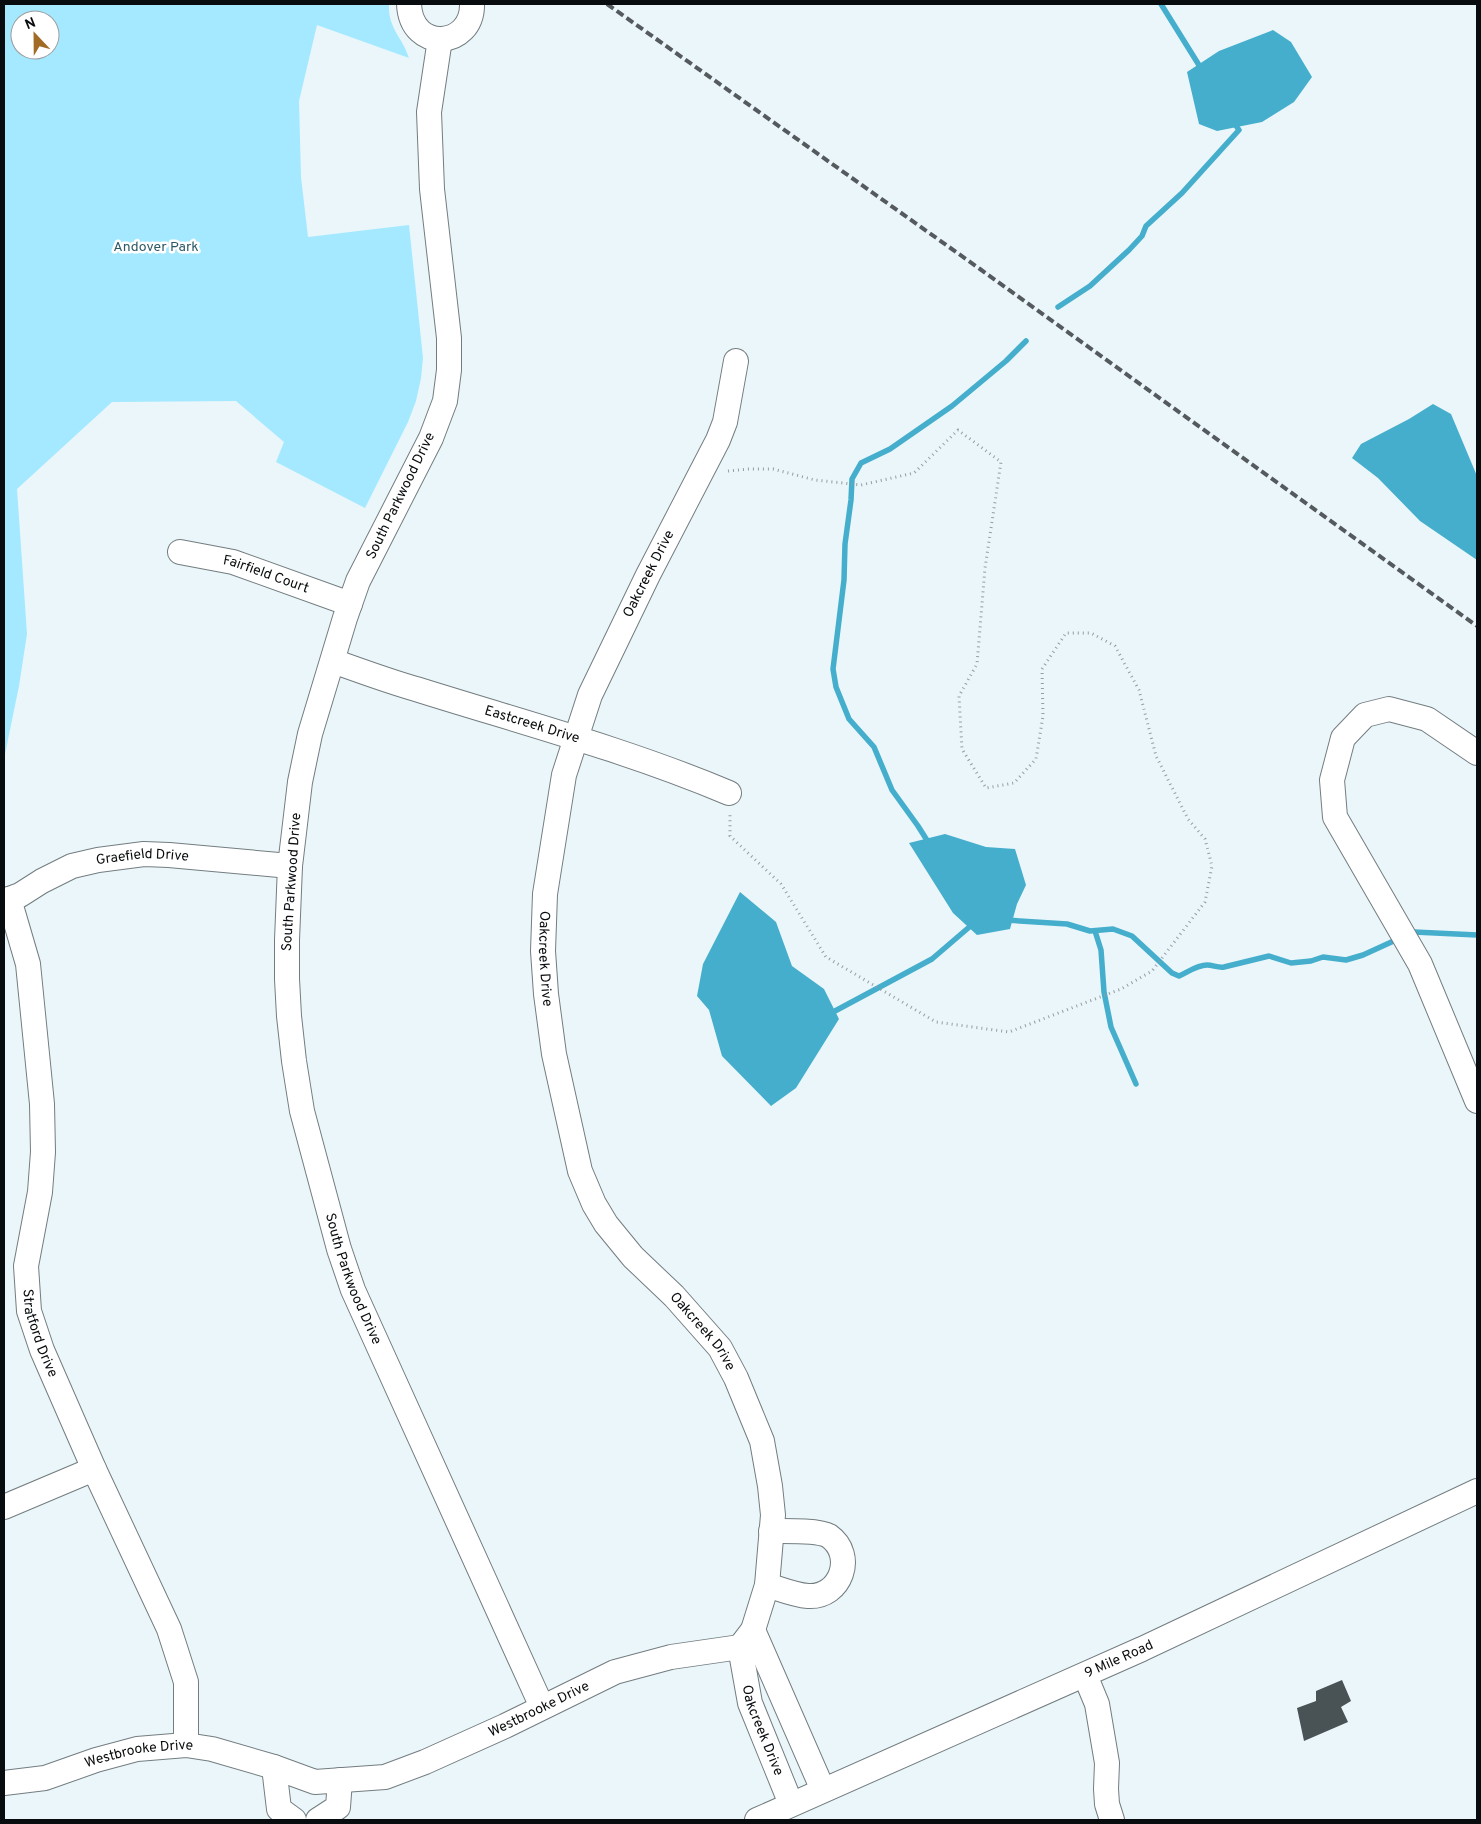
<svg xmlns="http://www.w3.org/2000/svg" width="1481" height="1824" font-family="Overpass,sans-serif">
  <style>
    .green { fill: #a4e9ff; fill-rule: evenodd }
    .water { fill: #45aecc }
    .lines { fill: none; stroke-linecap: round; stroke-linejoin: round }
    .stream { stroke: #45aecc; stroke-width: 5.5 }
    .building { fill: #495255 }
    .minor-casing { stroke: #737d80; stroke-width: 26 }
    .path { stroke: #959da0; stroke-width: 3; stroke-dasharray: 1 4; stroke-linecap: butt }
    .minor { stroke: #fff; stroke-width: 24 }
    .rail { stroke: #545a5d; stroke-width: 4; stroke-dasharray: 8 4; stroke-linecap: butt }
    .labels { text-anchor: middle; dominant-baseline: central; stroke-width: 5; stroke-linejoin: round; paint-order: stroke }
    .park-label { font-size: 14px; fill: #2c5966; stroke: #fff }
    .street-label { font-size: 14px; fill: #090c0e; stroke: #fff }
  </style>
  <rect width="100%" height="100%" fill="#ebf6fa"/>
  <path class="green" d="M 4,4 L 389,4 C 388,29 402,36 409,58 L 317,25 L 299,101 L 301,177 L 308,237 L 409,225 L 423,358 L 421,378 L 416,401 L 408,422 L 365,508 L 276,462 L 284,442 L 236,401 L 112,402 L 17,489 L 27,634 L 19,686 L 4,759 ZM 20,20 L 50,20 L 50,50 L 20,50 Z"/>
  <g class="water">
    <polygon points="1273,30 1291,42 1312,77 1294,102 1262,122 1217,131 1199,124 1187,72 1219,51"/>
    <polygon points="1433,404 1451,414 1477,476 1477,560 1420,521 1378,478 1352,458 1361,444 1409,419"/>
    <polygon points="945,834 986,847 1015,849 1026,885 1017,904 1010,929 977,935 953,913 909,843"/>
    <polygon points="740,892 776,922 792,966 824,989 839,1019 796,1088 771,1106 722,1056 709,1010 697,996 703,964"/>
  </g>
  <g class="lines">
    <g class="stream">
      <polyline points="1161,4 1202,70"/>
      <polyline points="1058,307 1090,286 1129,250 1142,236 1146,226 1182,193 1239,130 1234,123"/>
      <polyline points="930,845 918,826 892,790 874,747 849,719 836,687 833,669 844,580 845,544 851,500 852,479 861,463 890,449 952,406 1006,361 1026,341"/>
      <path d="M 1006,920 L 1067,924 L 1090,931 L 1113,929 L 1132,936 L 1172,973 L 1179,976 C 1188,972 1197,965 1207,965 C 1213,965 1218,968 1224,967 L 1269,956 L 1291,963 L 1311,961 L 1323,957 L 1346,960 L 1363,955 L 1398,939"/>
      <polyline points="1095,931 1101,950 1104,992 1111,1027 1136,1084"/>
      <polyline points="1414,932 1477,935"/>
      <polyline points="835,1011 932,959 974,923"/>
    </g>
  </g>
  <polygon class="building" points="1342,1680 1351,1701 1341,1707 1348,1722 1304,1741 1297,1708 1316,1701 1316,1691"/>
  <g class="lines">
    <g class="minor-casing">
      <g id="minor">
        <path d="M 409,4 C 411,53 473,48 472,4"/>
        <path id="s1" d="M 440,39 L 429,112 L 432,189 L 449,338 L 449,370 L 445,401 L 431,438 L 358,581 L 345,618 L 310,734 L 300,782 L 290,866 L 287,940 L 287,979 L 289,1016 L 294,1061 L 302,1111 L 339,1249 L 353,1290 L 542,1707"/>
        <path id="s2" d="M 736,361 L 725,422 L 718,440 L 648,575 L 590,695 L 564,775 L 545,894 L 543,951 L 546,994 L 554,1054 L 580,1171 L 594,1204 L 606,1224 L 633,1257 L 674,1296 L 720,1348 L 736,1378 L 762,1441 L 770,1486 L 773,1515 L 767,1585 L 753,1630 L 740,1647 L 750,1703 L 791,1804"/>
        <path id="s3" d="M 180,552 L 233,562 L 350,604"/>
        <path id="s4" d="M 333,661 C 361,671 388,681 416,689 C 521,722 627,750 729,793"/>
        <polyline points="1477,753 1427,719 1389,709 1365,715 1343,738 1332,780 1335,817 1420,964 1477,1101"/>
        <path id="s5" d="M 9,899 L 28,964 L 42,1104 L 43,1152 L 40,1192 L 26,1266 L 29,1311 L 42,1350 L 94,1469 L 169,1629 L 186,1682 L 186,1745"/>
        <path id="s6" d="M 4,901 L 20,895 L 42,881 L 72,866 L 98,860 L 144,854 L 169,855 L 290,866"/>
        <polyline points="4,1507 94,1469"/>
        <path d="M 767,1585 C 780,1589 795,1595 808,1596 C 841,1598 856,1555 829,1536 C 819,1530 784,1531 771,1531"/>
        <polyline points="753,1630 823,1790"/>
        <polyline points="1085,1675 1097,1704 1107,1763 1106,1789 1107,1804 1112,1820"/>
        <polyline points="274,1767 279,1809 294,1820"/>
        <path id="s7" d="M 4,1783 L 45,1778 L 96,1760 L 137,1749 L 186,1745 L 212,1749 L 274,1767 L 315,1782 L 385,1777 L 425,1762 L 505,1726 L 615,1672 L 671,1657 L 740,1647"/>
        <polyline points="318,1820 338,1807 340,1780"/>
        <path id="s8" d="M 757,1820 L 1142,1649 L 1477,1491"/>
      </g>
    </g>
    <polyline class="path" points="728,471 749,469 773,469 815,480 861,485 914,473 958,430 1001,462 985,568 977,664 959,696 962,749 986,788 1014,783 1036,759 1043,716 1042,669 1066,633 1091,633 1115,646 1139,690 1156,756 1188,819 1205,839 1212,866 1205,902 1152,971 1121,989 1009,1032 936,1022 826,957 781,884 730,836 730,813"/>
    <use href="#minor" class="minor"/>
    <polyline class="rail" points="607,4 980,269 1477,626"/>
  </g>
  <g class="labels">
    <g class="park-label">
      <text x="156" y="247">Andover Park</text>
    </g>
    <g class="street-label">
      <text transform="translate(401 496) rotate(-64)">South Parkwood Drive</text>
      <text transform="translate(649 574) rotate(-63)">Oakcreek Drive</text>
      <text stroke="none"><textPath href="#s3" startOffset="89">Fairfield Court</textPath></text>
      <text stroke="none"><textPath href="#s4" startOffset="209">Eastcreek Drive</textPath></text>
      <text stroke="none"><textPath href="#s6" startOffset="148">Graefield Drive</textPath></text>
      <text transform="translate(292 882) rotate(-86)">South Parkwood Drive</text>
      <text stroke="none"><textPath href="#s2" startOffset="636">Oakcreek Drive</textPath></text>
      <text stroke="none"><textPath href="#s1" startOffset="1280">South Parkwood Drive</textPath></text>
      <text stroke="none"><textPath href="#s5" startOffset="441">Stratford Drive</textPath></text>
      <text stroke="none"><textPath href="#s2" startOffset="1056">Oakcreek Drive</textPath></text>
      <text stroke="none"><textPath href="#s8" startOffset="396">9 Mile Road</textPath></text>
      <text stroke="none"><textPath href="#s7" startOffset="560">Westbrooke Drive</textPath></text>
      <text stroke="none"><textPath href="#s2" startOffset="1482">Oakcreek Drive</textPath></text>
      <text stroke="none"><textPath href="#s7" startOffset="139">Westbrooke Drive</textPath></text>
    </g>
  </g>
  <rect width="1481" height="1824" fill="none" stroke="#090c0e" stroke-width="10"/>
  <g transform="translate(35 35) rotate(338)"><circle r="24" fill="#ffffff" stroke="#9d9e9f"/>
  <path d="M0-4L9 19L0 12L-9 19Z" fill="#a16b25"/>
  <text y="-8" font-size="14" font-weight="bold" text-anchor="middle" fill="#090c0e">N</text>
  </g>
</svg>
